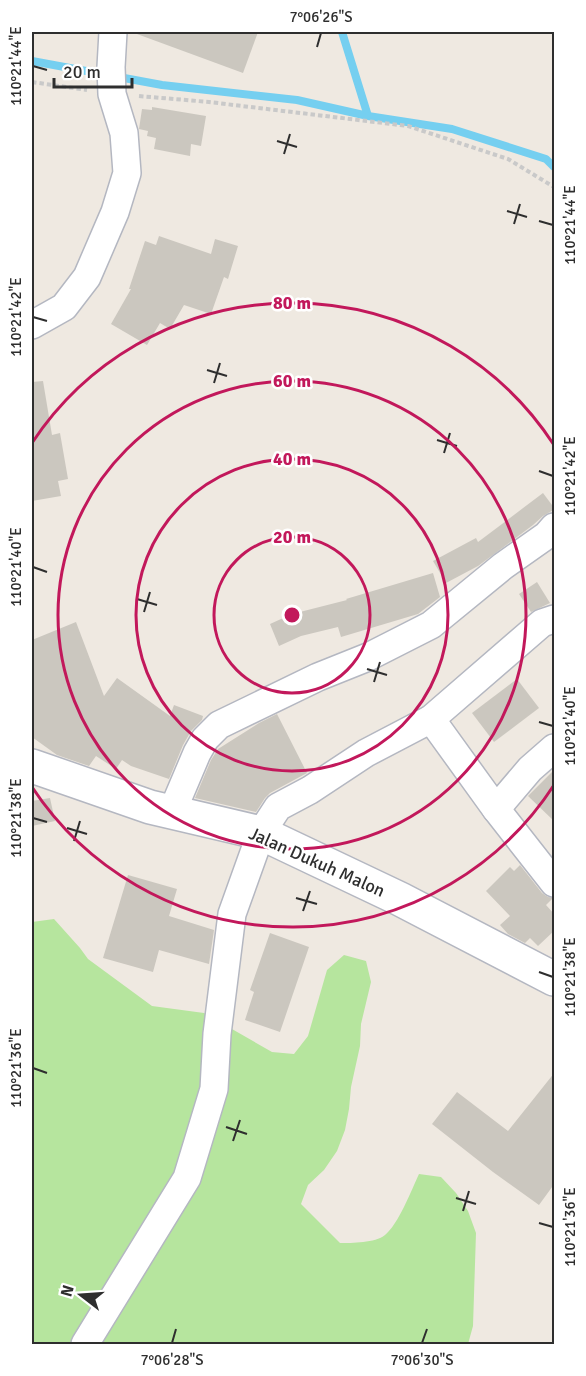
<svg xmlns="http://www.w3.org/2000/svg" width="586" height="1376" font-family="Signika,sans-serif">
  <style>
    .green { fill: #b6e59e }
    .lines { fill: none; stroke-linecap: round; stroke-linejoin: round }
    .stream { stroke: #75cff0; stroke-width: 8 }
    .building { fill: #cbc7bf }
    .street-casing { stroke: #b4b7c1; stroke-width: 30 }
    .secondary-casing { stroke: #b4b7c1; stroke-width: 36 }
    .path { stroke: #c9c9c9; stroke-width: 4; stroke-dasharray: 4.5 3; stroke-linecap: butt }
    .street { stroke: #fff; stroke-width: 27 }
    .secondary { stroke: #fff; stroke-width: 33 }
    .ticks { fill: none; stroke: #2e2e2e; stroke-width: 2 }
    .ring { fill: none; stroke: #c2185b; stroke-width: 3 }
    .labels { text-anchor: middle; dominant-baseline: central; stroke-width: 5; stroke-linejoin: round; paint-order: stroke }
    .street-label { font-size: 18px; fill: #2e2e2e; stroke: #fff }
    .centre { fill: #c2185b; stroke: #fff; stroke-width: 3 }
    .ring-label { font-size: 18px; text-anchor: middle; font-weight: bold; fill: #c2185b; stroke: #fff; stroke-width: 5; stroke-linejoin: round; paint-order: stroke }
    .neatline { fill: none; stroke: #2e2e2e; stroke-width: 2 }
    .ticks-label { font-size: 15px; text-anchor: middle; fill: #2e2e2e }
  </style>
  <rect width="100%" height="100%" fill="#efe9e1"/>
  <path class="green" d="M 54,919 L 80,948 L 88,959 L 152,1006 L 204,1013 L 272,1052 L 294,1054 L 308,1036 L 327,970 L 344,955 L 366,961 L 371,982 L 361,1024 L 360,1046 L 351,1087 L 349,1109 L 345,1130 L 337,1151 L 324,1170 L 308,1185 L 301,1204 L 340,1243 C 352,1243 375,1243 385,1235 C 398,1225 412,1189 419,1174 L 441,1177 L 456,1193 L 468,1211 L 476,1233 L 473,1326 L 468,1344 L 32,1344 L 32,922 Z"/>
  <g class="lines">
    <g class="stream">
      <polyline points="342,32 368,116"/>
      <polyline points="32,61 162,85 297,100 368,116 452,129 546,159 554,167"/>
    </g>
  </g>
  <g class="building">
    <polygon points="138,32 258,32 243,73 137,34"/>
    <polygon points="152,107 206,116 201,146 191,144 190,156 154,149 156,138 147,136 148,131 139,129 142,109 152,110"/>
    <polygon points="159,236 211,254 215,239 238,246 228,279 224,277 211,314 184,305 170,329 160,323 147,345 111,324 131,289 129,289 145,241 156,245"/>
    <polygon points="43,381 52,435 60,433 68,479 58,481 61,496 32,501 32,382"/>
    <polygon points="543,493 555,509 543,516 533,525 478,566 446,583 433,561 476,538 478,542"/>
    <polygon points="433,573 440,597 418,614 341,637 338,627 301,636 279,646 270,624 292,614 347,600 346,599"/>
    <polygon points="537,582 550,603 531,612 519,594"/>
    <polygon points="76,622 104,696 117,678 170,716 174,705 203,716 202,720 191,731 183,745 169,779 131,766 122,760 116,769 96,756 89,766 57,755 32,737 32,640"/>
    <polygon points="517,679 539,708 494,742 472,713"/>
    <polygon points="277,714 307,773 270,793 265,798 256,812 195,798 211,760 218,749 259,723"/>
    <polygon points="555,769 555,822 528,796"/>
    <polygon points="50,798 55,821 32,826 32,801"/>
    <polygon points="520,865 542,893 548,897 553,898 546,905 555,915 555,930 538,946 530,938 525,943 508,934 500,925 510,916 486,891 510,867 514,871"/>
    <polygon points="128,875 177,889 169,916 214,930 209,964 159,950 153,972 103,958"/>
    <polygon points="270,933 309,947 280,1032 245,1020 254,992 250,990"/>
    <polygon points="555,1072 555,1183 539,1205 493,1172 432,1124 457,1092 508,1131"/>
  </g>
  <g class="lines">
    <g class="street-casing">
      <g id="street">
        <polyline points="32,325 64,307 87,277 115,212 127,173 124,133 112,94 111,67 113,32"/>
        <polyline points="431,719 496,809 530,769 554,748"/>
        <polyline points="496,809 554,883"/>
        <polyline points="172,812 197,753 205,739 219,725 318,677 368,657 431,625 503,566 547,535 554,527"/>
        <polyline points="85,1344 187,1178 214,1089 217,1034 232,914 261,833 278,807 310,790 366,753 431,719 542,623 554,619"/>
      </g>
    </g>
    <g class="secondary-casing">
      <polyline id="secondary" points="32,766 150,807 261,833 400,899 554,979"/>
    </g>
    <g class="path">
      <polyline points="32,82 87,90"/>
      <polyline points="139,96 209,102 408,126 508,159 554,187"/>
    </g>
    <use href="#street" class="street"/>
    <use href="#secondary" class="secondary"/>
  </g>
  <path class="ticks" d="M 317,47 L 321,33M 33,66 L 47,70M 277,141 L 297,147M 284,154 L 290,134M 507,211 L 527,217M 539,221 L 553,225M 514,224 L 520,204M 33,317 L 47,321M 207,370 L 227,376M 214,383 L 220,363M 437,440 L 457,446M 444,453 L 450,433M 539,471 L 553,476M 33,567 L 47,572M 137,599 L 157,605M 144,612 L 150,592M 367,669 L 387,675M 374,682 L 380,662M 539,722 L 553,726M 33,818 L 47,822M 67,828 L 87,834M 74,841 L 80,821M 296,898 L 317,904M 303,911 L 310,891M 539,972 L 553,977M 33,1068 L 47,1073M 226,1127 L 247,1134M 233,1141 L 240,1120M 456,1198 L 476,1204M 463,1211 L 469,1191M 539,1223 L 553,1227M 172,1343 L 176,1329M 422,1343 L 427,1329"/>
  <g class="ring">
    <circle cx="292" cy="615" r="78"/>
    <circle cx="292" cy="615" r="156"/>
    <circle cx="292" cy="615" r="234"/>
    <path d="M554 785A312 312 0 0 1 32 787M32 443A312 312 0 0 1 554 445"/>
  </g>
  <g class="labels">
    <g class="street-label">
      <text transform="translate(317 862) rotate(24)">Jalan Dukuh Malon</text>
    </g>
  </g>
  <circle cx="292" cy="615" r="9" class="centre"/>
  <g class="ring-label">
    <text x="292" y="309">80 m</text>
    <text x="292" y="387">60 m</text>
    <text x="292" y="465">40 m</text>
    <text x="292" y="543">20 m</text>
  </g>
  <rect width="586" height="1376" fill="none" stroke="#ffffff" stroke-width="66"/>
  <g transform="translate(81 1295) rotate(287)" stroke="#ffffff" stroke-width="4.5" paint-order="stroke">
  <path d="M0-4.5L10 22L0 15L-10 22Z" fill="#2e2e2e"/>
  <text y="-9" font-size="16" font-weight="bold" text-anchor="middle" fill="#2e2e2e">N</text>
  </g>
  <path d="M54 78v9h78v-9" fill="none" stroke="#2e2e2e" stroke-width="3"/>
  <text x="63" y="78" font-size="18" fill="#2e2e2e" stroke="#ffffff" stroke-width="4.5" paint-order="stroke">20 m</text>
  <rect x="33" y="33" width="520" height="1310" class="neatline"/>
  <g class="ticks-label">
    <text x="321" y="22">7°06'26"S</text>
    <text transform="translate(16 66) rotate(-90)" y="5">110°21'44"E</text>
    <text transform="translate(570 225) rotate(-90)" y="5">110°21'44"E</text>
    <text transform="translate(16 317) rotate(-90)" y="5">110°21'42"E</text>
    <text transform="translate(570 476) rotate(-90)" y="5">110°21'42"E</text>
    <text transform="translate(16 567) rotate(-90)" y="5">110°21'40"E</text>
    <text transform="translate(570 726) rotate(-90)" y="5">110°21'40"E</text>
    <text transform="translate(16 818) rotate(-90)" y="5">110°21'38"E</text>
    <text transform="translate(570 977) rotate(-90)" y="5">110°21'38"E</text>
    <text transform="translate(16 1068) rotate(-90)" y="5">110°21'36"E</text>
    <text transform="translate(570 1227) rotate(-90)" y="5">110°21'36"E</text>
    <text x="172" y="1365">7°06'28"S</text>
    <text x="422" y="1365">7°06'30"S</text>
  </g>
</svg>
